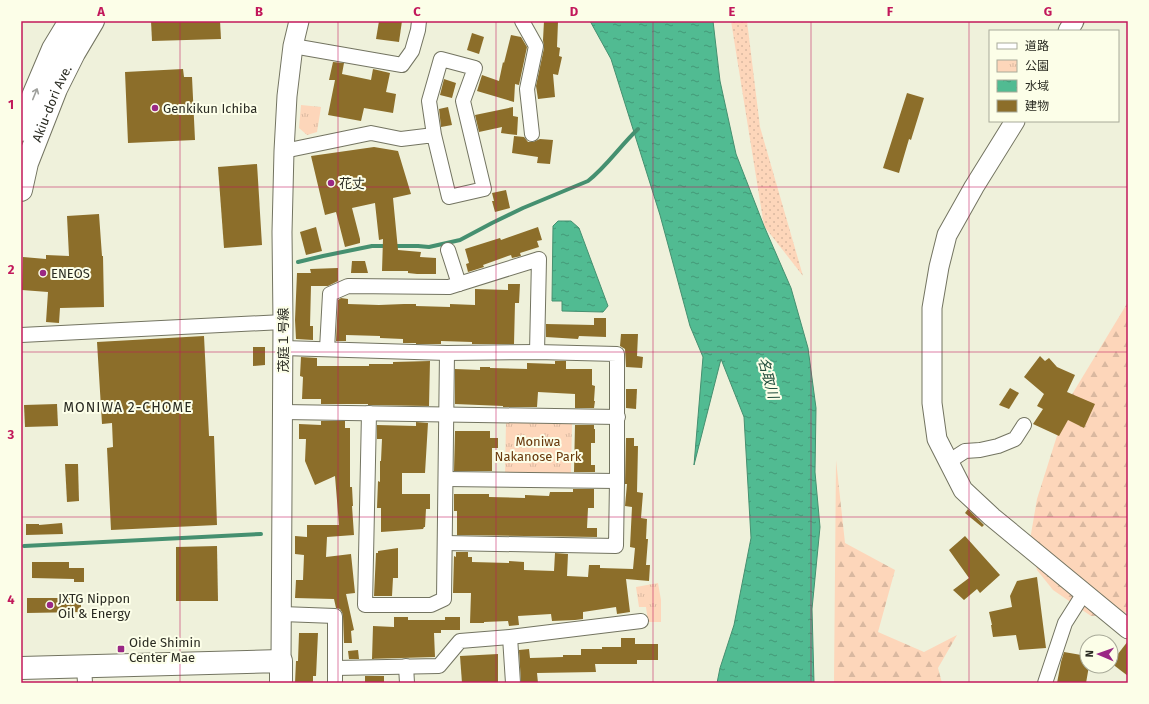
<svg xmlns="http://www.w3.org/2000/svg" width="1149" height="704" font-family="'Fira Sans','Noto Sans JP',sans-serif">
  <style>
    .grass { fill: url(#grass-dots) }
    .forest { fill: url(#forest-firs) }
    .park { fill: url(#park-tufts) }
    .water { fill: url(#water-ripples); stroke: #459070 }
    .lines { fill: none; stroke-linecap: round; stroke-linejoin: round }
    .stream { stroke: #459070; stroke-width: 4 }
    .building { fill: #8c6e2a }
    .street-casing { stroke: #737461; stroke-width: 16 }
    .secondary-casing { stroke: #737461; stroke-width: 21 }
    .primary-casing { stroke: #737461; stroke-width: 24 }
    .highway-casing { stroke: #737461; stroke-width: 24 }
    .street { stroke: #fff; stroke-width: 14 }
    .secondary { stroke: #fff; stroke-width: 19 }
    .primary { stroke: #fff; stroke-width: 22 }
    .highway { stroke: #fff; stroke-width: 22 }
    .oneway { stroke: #9fa09c }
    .grid { fill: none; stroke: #c2185b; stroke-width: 1; stroke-opacity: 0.55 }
    .poi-dot { fill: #9a2885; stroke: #fcfee8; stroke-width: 1.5 }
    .labels { text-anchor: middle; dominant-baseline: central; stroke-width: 4; stroke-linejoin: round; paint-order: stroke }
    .street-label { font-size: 13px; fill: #2a2b22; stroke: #fcfee8 }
    .poi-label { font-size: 13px; fill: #2a2b22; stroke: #fcfee8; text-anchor: start }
    .park-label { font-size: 13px; fill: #69390c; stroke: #fcfee8 }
    .water-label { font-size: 14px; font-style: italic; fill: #224e3d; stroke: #fcfee8 }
    .neighbourhood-label { font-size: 14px; letter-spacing: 1px; fill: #2a2b22; stroke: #fcfee8 }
    .neatline { fill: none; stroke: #c2185b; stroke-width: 1.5 }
    .grid-label { font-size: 13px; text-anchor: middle; font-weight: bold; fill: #c2185b }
  </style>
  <defs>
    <pattern id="grass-dots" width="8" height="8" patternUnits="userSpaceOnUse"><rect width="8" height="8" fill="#fdd6ba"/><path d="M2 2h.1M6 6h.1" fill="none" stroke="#d9b8a0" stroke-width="1.8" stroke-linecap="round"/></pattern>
    <pattern id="forest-firs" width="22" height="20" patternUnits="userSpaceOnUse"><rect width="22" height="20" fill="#fdd6ba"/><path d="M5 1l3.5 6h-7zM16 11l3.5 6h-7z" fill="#d9b8a0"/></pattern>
    <pattern id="park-tufts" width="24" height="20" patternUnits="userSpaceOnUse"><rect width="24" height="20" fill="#fdd6ba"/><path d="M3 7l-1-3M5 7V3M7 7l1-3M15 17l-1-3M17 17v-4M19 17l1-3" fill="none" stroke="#d9b8a0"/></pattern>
    <pattern id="water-ripples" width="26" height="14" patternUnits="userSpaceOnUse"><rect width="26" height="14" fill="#51bb92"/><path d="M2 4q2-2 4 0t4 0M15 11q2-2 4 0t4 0" fill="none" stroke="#439877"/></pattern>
  </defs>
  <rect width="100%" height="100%" fill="#eff1db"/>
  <polygon class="grass" points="731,21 747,21 760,127 803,276 764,226"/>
  <g class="forest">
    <polygon points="1128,302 1128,610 1124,614 1091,616 1053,590 1037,570 1030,540 1037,499 1068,401"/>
    <polygon points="836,460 845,543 895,570 878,632 924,652 957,635 938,668 942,683 834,683"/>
  </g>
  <g class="park">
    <polygon points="301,105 321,107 317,132 307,135 299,128"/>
    <polygon points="506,422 572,423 571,474 505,473"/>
    <polygon points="658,583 661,600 661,622 648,622 646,607 639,607 636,587"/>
  </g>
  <g class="water">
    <polygon points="590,21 713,21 720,81 736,154 764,226 791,288 808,348 816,408 815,472 820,527 812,609 814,683 717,683 720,668 734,625 751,538 744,417 721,359 694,465 703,357 690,326 660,215 611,59"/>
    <polygon points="558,221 571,221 579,228 608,306 603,312 562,311 562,301 552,301 553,226"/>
  </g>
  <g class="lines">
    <g class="stream">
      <path d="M 298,262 L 323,256 L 372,246 L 418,246 L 429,247 L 460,240 L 492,223 L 523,208 L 588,181 C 607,166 620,146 638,129"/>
      <polyline points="24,546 261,534"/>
    </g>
  </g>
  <g class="building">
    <polygon points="151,21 220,21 221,39 152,41"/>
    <polygon points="379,21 402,21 399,42 376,39"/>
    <polygon points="544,21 558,22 557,47 560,48 559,56 562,57 558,75 553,74 555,97 538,99 536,86 544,48 543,40"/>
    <polygon points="472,33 484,37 479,54 467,50"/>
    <polygon points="511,35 521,37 527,47 519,85 515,84 514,102 477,91 482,75 499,81 503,62 504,63"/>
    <polygon points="333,62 344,63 342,74 371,80 373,69 390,73 386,92 396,94 393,113 364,108 361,121 328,115 335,80 329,80"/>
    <polygon points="183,69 184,77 192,77 195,140 128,143 125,72"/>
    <polygon points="444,79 456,83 452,98 440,95"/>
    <polygon points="907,93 924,98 911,140 909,139 899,173 883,168"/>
    <polygon points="448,107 452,125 441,127 439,109"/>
    <polygon points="513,107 513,116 518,117 517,135 501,133 502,127 479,132 475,115"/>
    <polygon points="514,136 524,137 528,142 533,142 540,139 553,140 550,164 537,163 538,157 512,153"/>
    <polygon points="374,147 398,151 411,194 393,198 398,250 421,252 420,257 436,258 436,274 417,274 408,273 408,271 382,271 383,239 379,240 375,203 352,208 360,239 360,243 345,247 336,212 325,215 311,156"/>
    <polygon points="257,164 262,245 224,248 218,167"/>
    <polygon points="506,190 510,208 495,212 492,201 494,201 492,193"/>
    <polygon points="99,214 102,256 103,256 104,307 60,308 59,323 46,322 48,292 22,290 23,257 46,259 46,255 69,256 67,216"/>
    <polygon points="316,227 322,251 306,255 300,232"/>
    <polygon points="538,227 542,240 537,241 539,247 520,253 521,256 512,258 511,255 483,265 484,267 468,272 466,264 469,263 465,249 500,238 501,240"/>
    <polygon points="352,261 365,261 368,273 351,273"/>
    <polygon points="338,268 338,281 328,286 311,286 310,326 313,326 313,340 296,339 295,320 297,273 311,273 310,269"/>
    <polygon points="508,284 520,284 519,303 515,303 514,344 472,344 472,342 441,341 441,344 416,344 416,343 403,343 403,339 380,338 380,336 346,335 346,341 336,341 338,300 341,298 348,299 348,304 379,305 404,304 416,304 416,306 450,307 450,304 475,305 475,289 508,290"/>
    <polygon points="594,318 606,318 606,337 579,336 578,339 546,337 546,324 594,325"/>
    <polygon points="621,334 638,334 637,356 643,357 642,368 626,367 625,349 620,346"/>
    <polygon points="204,336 209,436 214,436 217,525 111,530 107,448 113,447 112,423 102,424 97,342"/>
    <polygon points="253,347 265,347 265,365 253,366"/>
    <polygon points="1040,356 1045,361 1049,358 1057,367 1075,375 1067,392 1095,404 1084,428 1068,420 1059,436 1033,424 1043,409 1037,406 1044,394 1024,377"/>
    <polygon points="301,357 317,358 317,366 369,366 369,364 393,364 393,362 430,361 429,406 368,405 368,404 321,404 321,399 302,399 303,377 300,376"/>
    <polygon points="555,361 566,361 566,369 592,369 592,385 595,386 594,401 595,401 594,408 575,408 575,394 538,392 537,407 503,407 503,406 455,404 455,369 480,370 480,367 490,367 490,368 527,369 527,363 555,364"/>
    <polygon points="1010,388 1019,393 1009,409 999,405"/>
    <polygon points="626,389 637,389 636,409 626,408"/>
    <polygon points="57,404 58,426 25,427 24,405"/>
    <polygon points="321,421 345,421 345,428 350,428 350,487 352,487 353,506 352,506 354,535 327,537 326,557 351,554 355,593 346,594 354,630 351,631 352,643 344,643 343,616 342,612 340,609 336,608 334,599 295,598 296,580 303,580 304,555 295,554 295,536 307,537 307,525 339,525 335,476 315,485 305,461 306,439 299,439 299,424 321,425"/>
    <polygon points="416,422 428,423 425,473 402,473 402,494 430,494 430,509 426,509 425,527 424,527 423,529 381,532 381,508 377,508 378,481 380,482 380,461 381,461 382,439 377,439 377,425 416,426"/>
    <polygon points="575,425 594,425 594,429 595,429 595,443 591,443 591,465 595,465 595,472 574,472"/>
    <polygon points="455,431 490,431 490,438 498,438 498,448 492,448 492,471 454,471"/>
    <polygon points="626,438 634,438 634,446 638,446 637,492 643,493 641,518 647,519 646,539 648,539 646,565 650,565 649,581 626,579 630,612 617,614 616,607 583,612 583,619 575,620 552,621 551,614 518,616 519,625 509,626 508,621 484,622 484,623 470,623 471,593 453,593 454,556 456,557 456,552 468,552 468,557 472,557 472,562 509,563 509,561 524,562 524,570 554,571 555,553 568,554 567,576 588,577 589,565 600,565 600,568 633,569 635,548 630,547 632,507 625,506 627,484 625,484"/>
    <polygon points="65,464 78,464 79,501 67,502"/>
    <polygon points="573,489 594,489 594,508 588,508 587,528 597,528 597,537 457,535 457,511 454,511 454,494 489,494 489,497 525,498 525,495 549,496 550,492 573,492"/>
    <polygon points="968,509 984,525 982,527 965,513"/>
    <polygon points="62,523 63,534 26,535 26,524 39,524 39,525"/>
    <polygon points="965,536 1000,575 980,593 977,589 964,600 953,590 969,578 949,550"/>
    <polygon points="217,546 218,601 176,601 176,547"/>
    <polygon points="398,548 398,578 393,578 392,596 374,596 376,553 378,553 378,551"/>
    <polygon points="32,562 69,562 69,568 84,568 84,582 74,582 74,579 32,578"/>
    <polygon points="1037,577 1046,648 1019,650 1016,635 993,637 991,625 992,625 989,612 1012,607 1010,596 1017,581"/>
    <polygon points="27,598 81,598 81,612 27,613"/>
    <polygon points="394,617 408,617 408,620 445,620 445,617 460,617 460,630 441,630 441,633 434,633 435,657 366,659 372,659 373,626 394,627"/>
    <polygon points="299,633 318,633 316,676 313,676 313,683 295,683 296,661 298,661"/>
    <polygon points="621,638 635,638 635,644 658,644 658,660 637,660 637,664 595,664 596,672 537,673 538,683 521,683 519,650 529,649 530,658 563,657 563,655 581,655 581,649 602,649 602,647 621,647"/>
    <polygon points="1128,641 1128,676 1111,663"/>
    <polygon points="358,650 359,659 349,659 348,651"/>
    <polygon points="1064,652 1087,656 1087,666 1089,666 1086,683 1057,683 1061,662"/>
    <polygon points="498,654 498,683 462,683 460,656"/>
    <rect x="365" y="676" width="19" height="7"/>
  </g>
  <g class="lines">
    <g class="street-casing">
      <g id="street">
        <polyline points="522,21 536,46 527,89 532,134"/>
        <polyline points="293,46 402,65 412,51 418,30 419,21"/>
        <polyline points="284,151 371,133 401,139 434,135 429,101 441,59 475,68 463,101 484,189 449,197 434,135"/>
        <polyline points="448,250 459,284"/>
        <polyline points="21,335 283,322"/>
        <polyline points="283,348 447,353 537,352 617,354 617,481 616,546 445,543"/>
        <polyline points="327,349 330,294 348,286 449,287 539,259 537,352"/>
        <polyline points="283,412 618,417"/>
        <polyline points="369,413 365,605 431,605 444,599 447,353"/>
        <polyline points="948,462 965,451 980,450 998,446 1015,439 1024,425"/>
        <polyline points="446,479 617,481"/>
        <polyline points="282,614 335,616 335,683"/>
        <polyline points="510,637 513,683"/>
        <polyline points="406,666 407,683"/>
        <polyline points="84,667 85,683"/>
        <polyline points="335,668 439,666 460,641 510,637 641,621"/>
        <polyline points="1045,683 1065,623 1084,593"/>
      </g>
    </g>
    <g class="secondary-casing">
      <g id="secondary">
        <polyline points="1068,31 1074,21"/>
        <polyline points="1015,121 974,187 947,235 939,267 932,308 932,403 937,439 963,490 992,517 1128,629"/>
        <polyline points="281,661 283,322 282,232 284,151 287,96 293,46 299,21"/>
      </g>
    </g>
    <g class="primary-casing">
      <polyline id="primary" points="21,668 281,661 281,683"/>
    </g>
    <g class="highway-casing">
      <g id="highway">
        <polyline points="21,130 33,96 53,49 70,21"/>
        <path id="s1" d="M 21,190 L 27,163 L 56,89 L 74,53 L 93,21"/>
      </g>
    </g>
    <use href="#street" class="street"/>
    <use href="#secondary" class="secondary"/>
    <use href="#primary" class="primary"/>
    <use href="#highway" class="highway"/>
  </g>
  <defs><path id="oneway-shaft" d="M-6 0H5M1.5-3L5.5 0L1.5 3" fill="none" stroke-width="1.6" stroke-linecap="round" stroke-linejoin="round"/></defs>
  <use class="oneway" href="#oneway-shaft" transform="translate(35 94) rotate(-68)"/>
  <path class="grid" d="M 180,21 L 180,683M 338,21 L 338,683M 496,21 L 496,683M 653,21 L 653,683M 811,21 L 811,683M 969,21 L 969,683M 21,187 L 1128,187M 21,352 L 1128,352M 21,517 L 1128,517"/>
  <g class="poi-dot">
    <circle cx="155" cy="108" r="4"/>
    <circle cx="331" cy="183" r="4"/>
    <circle cx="43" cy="273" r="4"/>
    <circle cx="50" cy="605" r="4"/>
    <rect x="117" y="645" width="8" height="8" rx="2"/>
  </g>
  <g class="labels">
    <g class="street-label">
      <text stroke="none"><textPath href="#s1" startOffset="92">Akiu-dori Ave.</textPath></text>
      <text transform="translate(283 340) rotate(-90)">茂庭１号線</text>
    </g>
    <g class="poi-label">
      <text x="163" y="108">Genkikun Ichiba</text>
      <text x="339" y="183">花丈</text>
      <text x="51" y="273">ENEOS</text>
      <text x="58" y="598">JXTG Nippon<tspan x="58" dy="15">Oil &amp; Energy</tspan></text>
      <text x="129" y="642">Oide Shimin<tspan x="129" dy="15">Center Mae</tspan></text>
    </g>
    <g class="park-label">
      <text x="538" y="441">Moniwa<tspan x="538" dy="15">Nakanose Park</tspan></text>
    </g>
    <g class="water-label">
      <text transform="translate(768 378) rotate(75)">名取川</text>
    </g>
    <g class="neighbourhood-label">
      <text x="128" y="407">MONIWA 2-CHOME</text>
    </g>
  </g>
  <rect width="1149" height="704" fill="none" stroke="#fcfee8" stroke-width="44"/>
  <rect x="989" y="30" width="130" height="92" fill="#fcfee8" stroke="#a8aa99"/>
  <rect x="997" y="43" width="20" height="6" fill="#ffffff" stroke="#a8aa99"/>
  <text x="1025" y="50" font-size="12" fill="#2a2b22">道路</text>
  <rect x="997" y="60" width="20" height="12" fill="url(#park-tufts)" stroke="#a8aa99"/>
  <text x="1025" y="70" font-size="12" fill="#2a2b22">公園</text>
  <rect x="997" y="80" width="20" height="12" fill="url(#water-ripples)" stroke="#a8aa99"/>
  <text x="1025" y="90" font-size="12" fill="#2a2b22">水域</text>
  <rect x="997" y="100" width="20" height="12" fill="#8c6e2a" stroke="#a8aa99"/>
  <text x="1025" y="110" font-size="12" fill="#2a2b22">建物</text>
  <g transform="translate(1099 654) rotate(272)"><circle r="19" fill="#fcfee8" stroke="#a8aa99"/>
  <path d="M0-3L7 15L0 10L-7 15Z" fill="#9a2885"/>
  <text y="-6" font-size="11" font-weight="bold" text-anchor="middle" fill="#2a2b22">N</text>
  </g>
  <rect x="22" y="22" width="1105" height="660" class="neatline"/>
  <g class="grid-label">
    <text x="101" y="16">A</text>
    <text x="259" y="16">B</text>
    <text x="417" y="16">C</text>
    <text x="574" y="16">D</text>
    <text x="732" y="16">E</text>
    <text x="890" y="16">F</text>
    <text x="1048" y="16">G</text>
    <text x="11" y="109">1</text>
    <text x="11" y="274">2</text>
    <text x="11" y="439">3</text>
    <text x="11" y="604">4</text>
  </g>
</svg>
